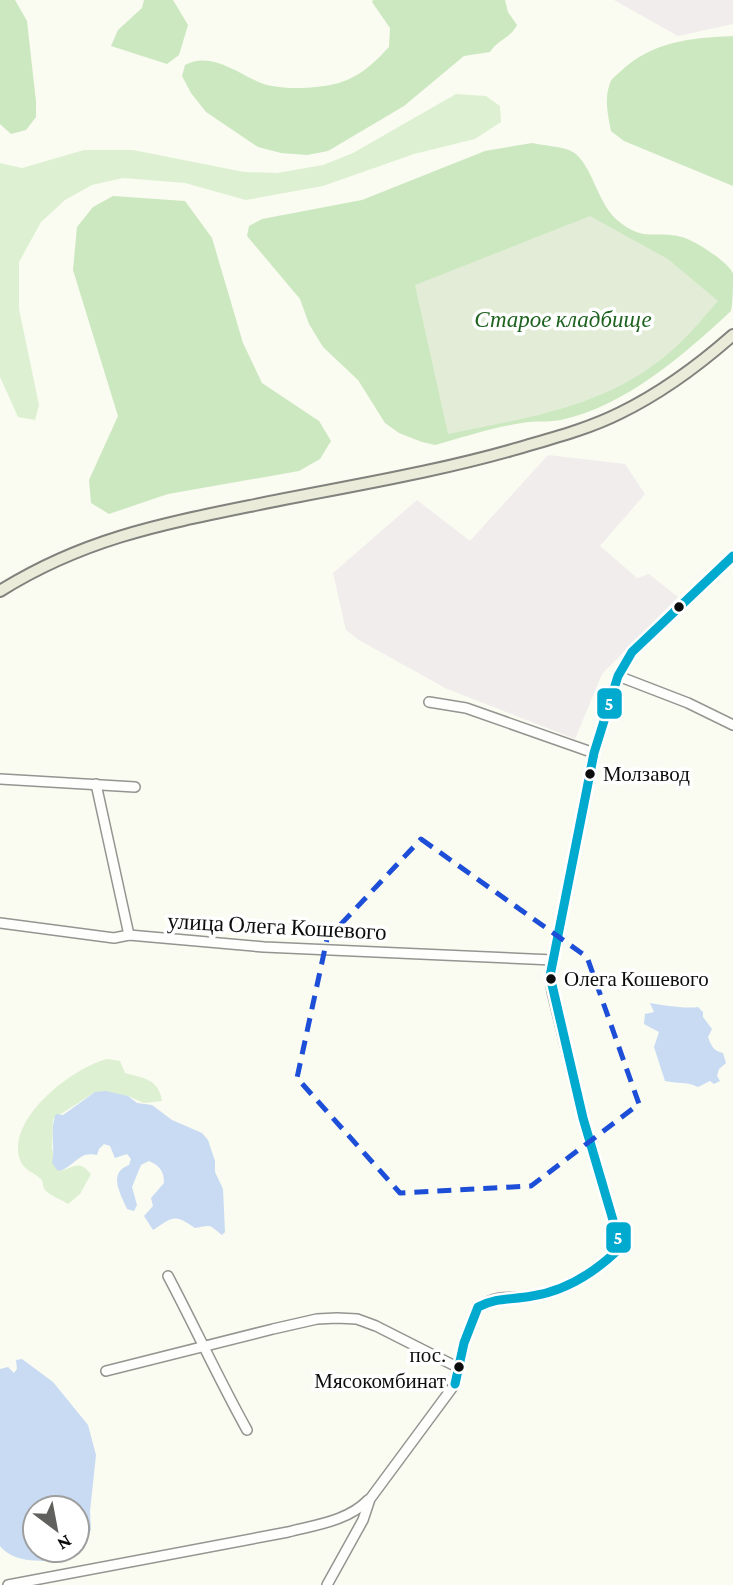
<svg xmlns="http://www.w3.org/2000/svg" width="733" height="1585" font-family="'Crimson Pro',serif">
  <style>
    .industrial { fill: #f2eded }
    .green { fill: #ddf1d2 }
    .forest { fill: #cce8c0 }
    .cemetery { fill: #e2ecd6 }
    .water { fill: #c8dbf3; fill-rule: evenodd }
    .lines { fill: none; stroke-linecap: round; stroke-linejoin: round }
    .minor-casing { stroke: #949490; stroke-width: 12 }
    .major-casing { stroke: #81817d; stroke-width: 14 }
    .minor { stroke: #fefefd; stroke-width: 9 }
    .major { stroke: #ebebd9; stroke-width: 10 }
    .bus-1-casing { stroke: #fff; stroke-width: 14 }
    .bus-1 { stroke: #00a9ce; stroke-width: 9 }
    .marked { fill: none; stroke: #1d4ed8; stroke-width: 5; stroke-dasharray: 14 9; stroke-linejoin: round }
    .bus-dot { fill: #0d0d0d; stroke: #fff; stroke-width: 2.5 }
    .labels { text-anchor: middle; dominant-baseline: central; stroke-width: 7; stroke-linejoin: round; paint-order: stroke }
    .bus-label { font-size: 21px; fill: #0d0d0d; stroke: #fff; text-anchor: start }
    .park-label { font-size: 23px; font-style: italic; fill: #1f6320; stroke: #fff }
    .street-label { font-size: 23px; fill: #0d0d0d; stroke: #fff }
    .line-badge { stroke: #fff; stroke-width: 2.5 }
    .badge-label { font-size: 19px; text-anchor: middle; font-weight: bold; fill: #fff }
  </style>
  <rect width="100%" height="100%" fill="#fafbf1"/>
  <g class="industrial">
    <polygon points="614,0 733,0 733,24 678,36"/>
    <polygon points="548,455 625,464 645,494 600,546 636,577 634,579 649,574 678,597 602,674 575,739 445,688 359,640 346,630 333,573 417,500 470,541"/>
  </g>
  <g class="green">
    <polygon points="456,94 486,96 500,106 501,122 475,139 414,154 323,186 246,200 185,183 123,178 92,185 65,200 41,222 19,262 19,309 39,405 35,420 18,417 0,377 0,163 22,168 84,150 133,150 244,172 277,173 323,165 353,153"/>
    <path d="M 107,1059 L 120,1061 L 125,1073 C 143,1078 159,1079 162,1101 L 144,1103 L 128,1096 L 95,1092 L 53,1119 L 52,1148 L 58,1171 C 74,1169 77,1158 91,1174 L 80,1194 L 68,1204 C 62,1200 49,1195 45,1190 C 41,1184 45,1184 41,1179 C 35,1173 25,1171 21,1162 C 3,1121 73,1067 107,1059 Z"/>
  </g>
  <g class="forest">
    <polygon points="0,0 15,0 27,21 36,102 36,117 26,130 11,134 0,124"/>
    <polygon points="144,0 173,0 188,25 179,55 167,64 111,46 118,30 142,8"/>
    <path d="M 373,0 L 505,0 L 508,12 L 517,25 C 511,38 498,39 490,52 L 464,56 L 404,106 L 328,151 L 307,155 L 281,153 L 258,147 L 206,112 L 191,93 L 182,76 L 185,65 C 211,51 237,73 261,83 C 281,91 327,89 347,80 C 364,73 377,60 389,47 L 390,28 L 372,2 Z"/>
    <path d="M 733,36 L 733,186 L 624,141 L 611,131 C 608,115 604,99 610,83 C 612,78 617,75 621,71 C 653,41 691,38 733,36 Z"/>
    <path d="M 532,143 C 544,146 563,146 573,152 C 592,164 597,202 616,219 C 643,243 653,230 682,237 C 694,240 729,262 733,274 C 733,283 733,303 731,311 C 685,354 624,407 561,420 C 550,422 539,421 529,422 C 497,426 465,437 435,445 L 422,442 L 399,433 L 385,423 L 358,380 L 323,347 L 309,324 L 300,299 L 247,236 L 249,226 L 262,219 L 362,200 L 485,151 Z"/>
    <polygon points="113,196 185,201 212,238 243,343 262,383 319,421 331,441 320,459 299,471 168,494 109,514 91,503 89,480 118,416 73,270 77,227 93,207"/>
  </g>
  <path class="cemetery" d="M 590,216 L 668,259 L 718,301 C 703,318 688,337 670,352 C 607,407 527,418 448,434 L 415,285 Z"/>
  <g class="water">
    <path d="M 650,1003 C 663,1005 684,1009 698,1007 L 703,1012 L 703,1017 L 712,1029 L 708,1037 C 711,1045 713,1051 723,1053 L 726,1063 L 719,1069 L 717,1076 L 720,1081 L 714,1084 L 710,1081 L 698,1087 C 687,1081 677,1084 665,1081 L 654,1047 L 659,1032 L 644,1024 L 645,1014 L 654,1012 Z"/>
    <path d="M 106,1091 L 128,1096 L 137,1103 L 152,1105 L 172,1120 L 202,1133 L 208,1140 L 215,1161 L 215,1172 L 223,1189 L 225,1232 L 222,1235 C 208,1224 213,1225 195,1228 C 174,1213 173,1217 153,1230 L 144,1216 L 153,1206 L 151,1198 L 164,1183 C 164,1171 160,1166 149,1161 L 141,1165 L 132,1187 L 137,1205 L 134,1211 L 127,1209 C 121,1194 107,1173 129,1165 L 131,1159 L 127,1154 L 115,1158 L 110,1146 L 104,1144 L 99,1149 L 97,1155 C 78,1150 74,1168 58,1171 L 52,1163 C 56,1148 49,1130 56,1114 L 63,1115 L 95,1092 Z"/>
    <path d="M 22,1359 L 53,1382 L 88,1425 L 96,1455 L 90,1511 L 91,1530 L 82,1547 L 65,1561 C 43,1560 16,1565 0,1546 L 0,1369 L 8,1367 L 14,1373 L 17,1369 L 16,1360 ZM 35,1508 L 77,1508 L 77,1550 L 35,1550 Z"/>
  </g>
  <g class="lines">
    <g class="minor-casing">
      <g id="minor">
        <polyline points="618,676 688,703 733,725"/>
        <polyline points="429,702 466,708 594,753"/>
        <polyline points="0,779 135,787"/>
        <polyline points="96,784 129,935"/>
        <polyline points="0,923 114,938 129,935 264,947 553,960"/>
        <path d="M 168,1276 C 195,1327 219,1380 247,1430"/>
        <polyline points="106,1371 273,1329 317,1319 337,1318 357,1319 376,1326 459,1368"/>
        <path d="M 8,1585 L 288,1532 C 315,1525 348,1521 368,1500"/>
        <path d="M 327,1585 L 363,1520 L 370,1499 L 455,1384 L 464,1343 L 478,1307 C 505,1291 509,1301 535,1296 C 564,1292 599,1270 619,1249 L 620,1244 L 583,1118 L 552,991 L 550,976 L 553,960 L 594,753 L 618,676 L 632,652 L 733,556"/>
      </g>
    </g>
    <g class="major-casing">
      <path id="major" d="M 0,591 C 83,539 161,524 255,505 C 343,487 433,473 519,448 C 553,438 588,429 620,413 C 661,393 699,365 733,335"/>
    </g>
    <use href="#minor" class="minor"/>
    <use href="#major" class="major"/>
    <g class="bus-1-casing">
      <path id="bus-1" d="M 455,1384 L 464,1343 L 478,1307 C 497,1297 512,1300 532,1296 C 566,1291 595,1272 619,1249 L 620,1244 L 583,1118 L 550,976 L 594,753 L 618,676 L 632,652 L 733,556"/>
    </g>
    <use href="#bus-1" class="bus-1"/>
  </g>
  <path class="marked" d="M 421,839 L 587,957 L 639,1104 L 531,1186 L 400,1193 L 297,1078 L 327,939 Z"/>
  <g class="bus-dot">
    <circle cx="679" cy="607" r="6"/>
    <circle cx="590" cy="774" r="6"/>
    <circle cx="551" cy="979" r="6"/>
    <circle cx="459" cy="1367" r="6"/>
  </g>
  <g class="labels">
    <g class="bus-label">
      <text x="603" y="774">Молзавод</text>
      <text x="564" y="979">Олега Кошевого</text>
      <text x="446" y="1355" text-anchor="end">пос.<tspan x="446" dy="26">Мясокомбинат</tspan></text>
    </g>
    <g class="park-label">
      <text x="563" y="319">Старое кладбище</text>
    </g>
    <g class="street-label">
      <text transform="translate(277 926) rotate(3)">улица Олега Кошевого</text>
    </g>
  </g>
  <g class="line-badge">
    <rect x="596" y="687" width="27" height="33" rx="7" fill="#00a9ce"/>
    <rect x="605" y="1221" width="27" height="33" rx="7" fill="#00a9ce"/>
  </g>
  <g class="badge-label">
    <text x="609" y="710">5</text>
    <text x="618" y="1244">5</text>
  </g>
  <g transform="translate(56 1529) rotate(148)"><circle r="33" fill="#ffffff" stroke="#9e9e9e" stroke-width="2"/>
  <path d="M0-5L12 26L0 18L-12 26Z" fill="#60605d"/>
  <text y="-10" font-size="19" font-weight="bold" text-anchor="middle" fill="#0d0d0d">N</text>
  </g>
</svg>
